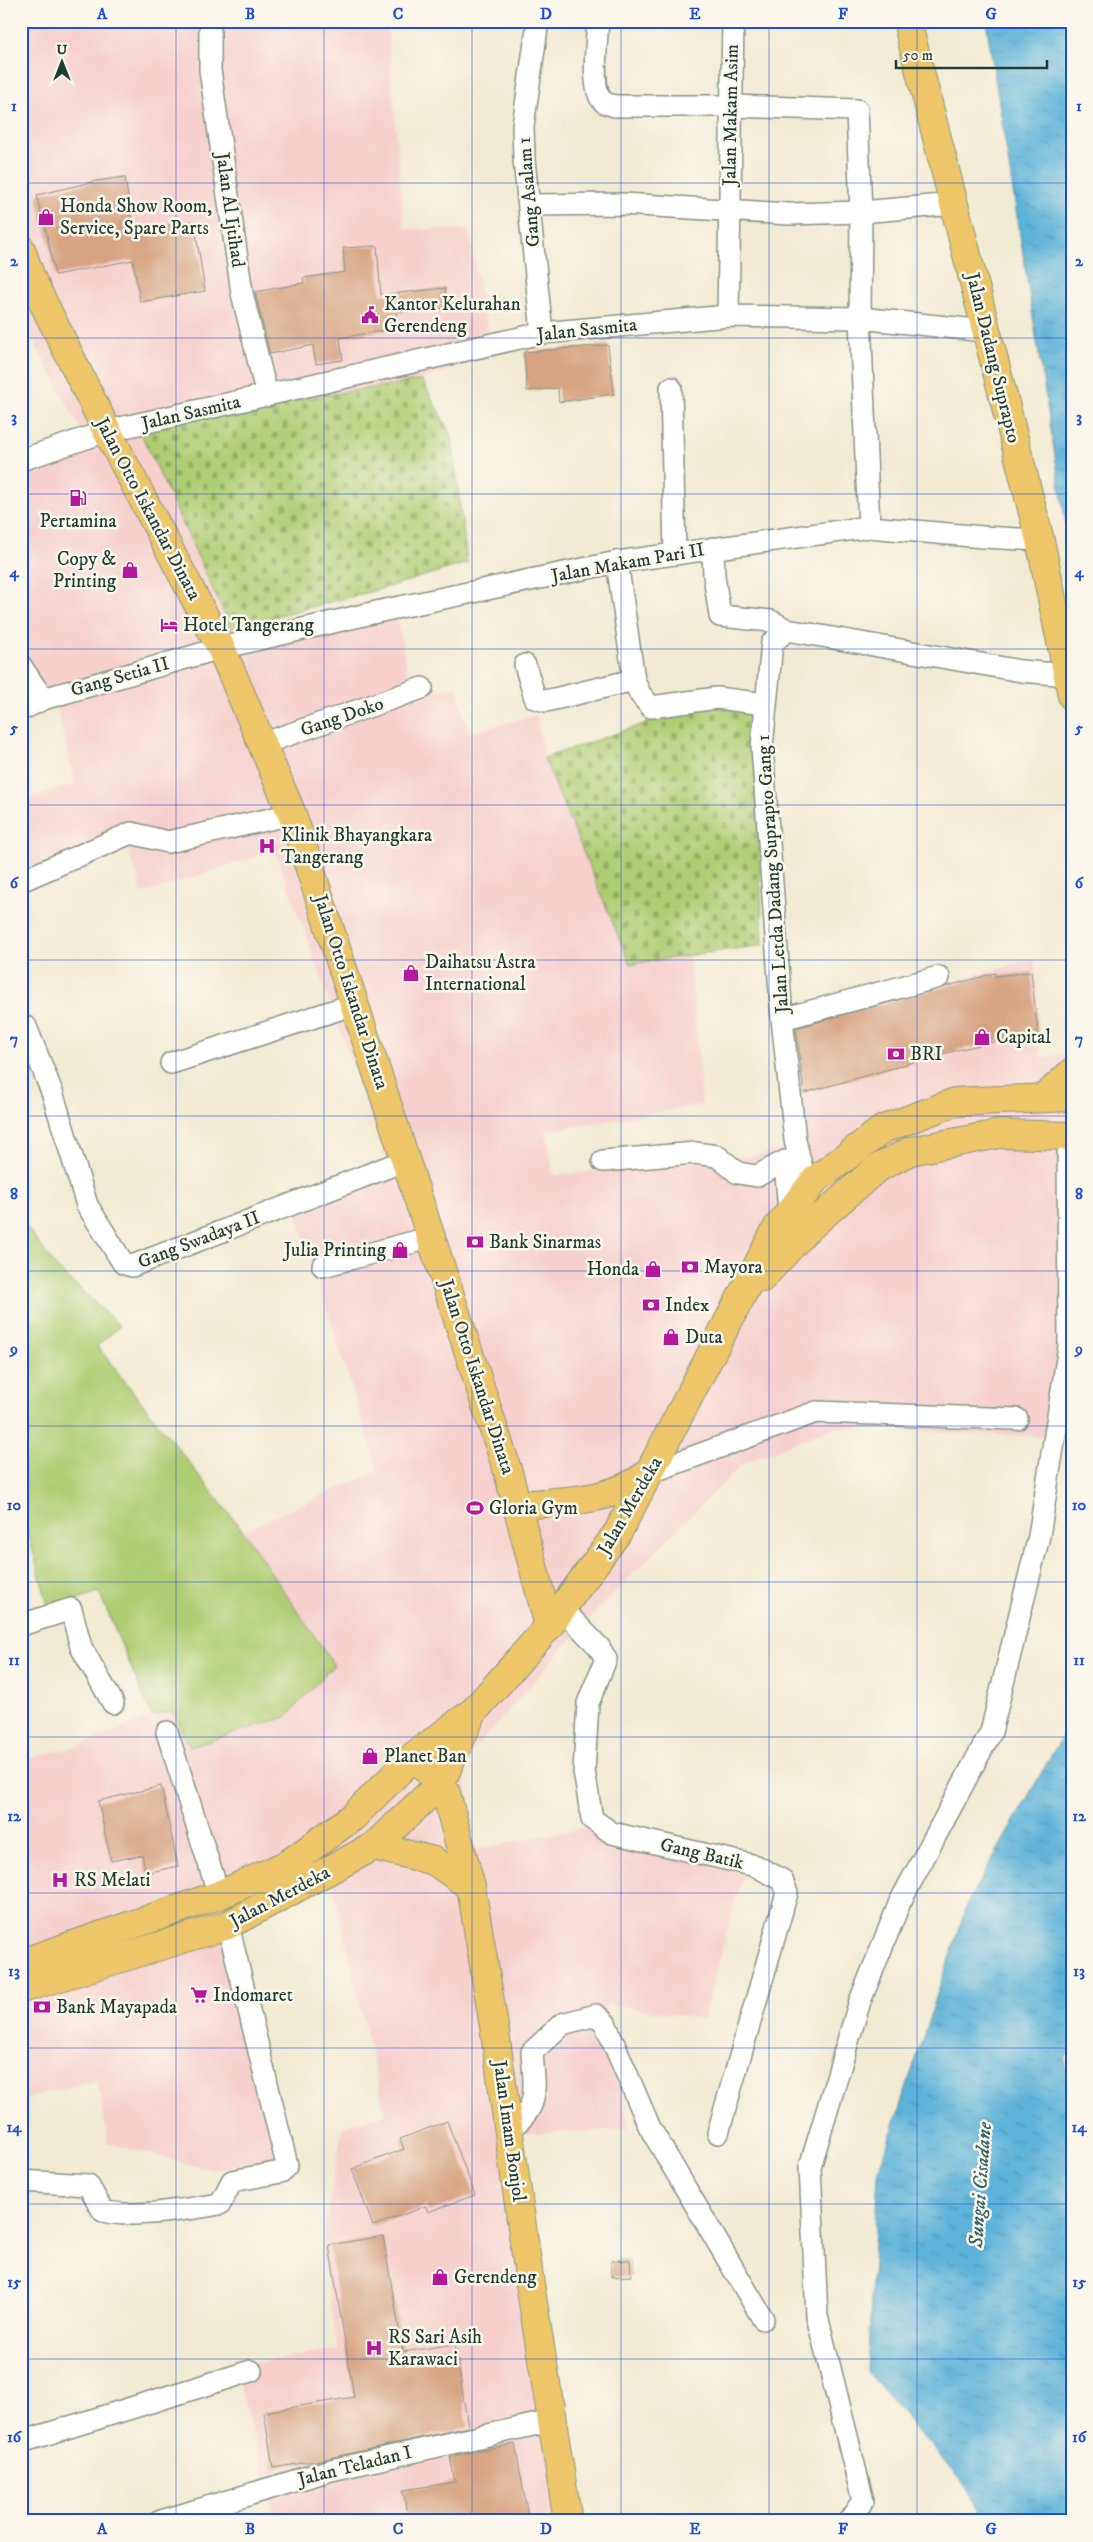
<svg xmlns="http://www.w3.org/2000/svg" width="1093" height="2542" font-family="'IM FELL DW Pica',serif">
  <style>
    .built { fill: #f7d0ce }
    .grass { fill: #b0cd73; stroke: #688554 }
    .cemetery { fill: url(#cemetery-stones); stroke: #688554 }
    .water { fill: url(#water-ripples); stroke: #3d7886 }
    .building { fill: #d7a483 }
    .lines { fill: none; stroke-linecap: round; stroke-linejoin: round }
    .minor-casing { stroke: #889484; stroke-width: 24 }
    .major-casing { stroke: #889484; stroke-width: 30 }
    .highway-casing { stroke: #889484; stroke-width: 30 }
    .minor { stroke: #fff; stroke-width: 21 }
    .major { stroke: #ecc669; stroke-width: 28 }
    .highway { stroke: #ecc669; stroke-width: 28 }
    .grid { fill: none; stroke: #1d4ed8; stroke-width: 1; stroke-opacity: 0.55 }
    .labels { text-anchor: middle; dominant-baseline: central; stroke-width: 5; stroke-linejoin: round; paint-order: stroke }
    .street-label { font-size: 19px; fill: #1f3d34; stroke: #fbf7ec }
    .poi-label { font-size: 19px; fill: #1f3d34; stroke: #fbf7ec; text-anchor: start }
    .water-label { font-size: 20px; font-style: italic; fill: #316065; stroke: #fbf7ec }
    .neatline { fill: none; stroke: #1d4ed8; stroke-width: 2 }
    .grid-label { font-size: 16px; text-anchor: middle; font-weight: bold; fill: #1d4ed8 }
  </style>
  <defs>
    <pattern id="cemetery-stones" width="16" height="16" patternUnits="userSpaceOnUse" patternTransform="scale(1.25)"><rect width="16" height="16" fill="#b0cd73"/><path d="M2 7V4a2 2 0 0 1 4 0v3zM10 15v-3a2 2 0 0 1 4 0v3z" fill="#8fa85f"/></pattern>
    <pattern id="water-ripples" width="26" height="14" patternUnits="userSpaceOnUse" patternTransform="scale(1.25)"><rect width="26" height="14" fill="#5bb2d8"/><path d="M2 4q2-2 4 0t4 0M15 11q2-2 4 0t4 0" fill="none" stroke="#4b92b0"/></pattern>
  </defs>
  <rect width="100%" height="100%" fill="#fbf7ec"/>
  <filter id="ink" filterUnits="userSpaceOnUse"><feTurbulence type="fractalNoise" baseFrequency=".02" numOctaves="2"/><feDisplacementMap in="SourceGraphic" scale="10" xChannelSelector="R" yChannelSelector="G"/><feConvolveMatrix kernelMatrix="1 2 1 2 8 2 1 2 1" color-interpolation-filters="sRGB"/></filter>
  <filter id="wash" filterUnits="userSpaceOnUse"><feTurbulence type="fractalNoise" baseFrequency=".0096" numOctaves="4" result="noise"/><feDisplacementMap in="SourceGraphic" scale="20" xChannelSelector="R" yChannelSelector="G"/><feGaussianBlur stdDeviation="1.12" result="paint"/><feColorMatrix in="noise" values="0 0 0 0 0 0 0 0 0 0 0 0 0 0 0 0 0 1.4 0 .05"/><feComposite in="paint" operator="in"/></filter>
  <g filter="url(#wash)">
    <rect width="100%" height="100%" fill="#f2ebd3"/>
    <polygon class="built" points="21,21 387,21 404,229 468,229 492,353 422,380 231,627 393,599 412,694 457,687 469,733 536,715 544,758 630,964 690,957 702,1105 546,1131 554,1175 755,1156 809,1143 776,1031 1035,959 1040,1057 1072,1054 1072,1438 834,1427 742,1464 598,1609 463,1762 476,1849 584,1828 744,1869 703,2019 605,2004 629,2129 517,2134 581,2521 276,2521 234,2366 338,2350 322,2247 342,2127 385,2114 329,1867 223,1914 281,2170 203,2168 108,2143 97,2080 21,2100 21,1760 75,1747 152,1716 173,1712 190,1747 286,1717 334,1665 243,1531 378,1471 293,1202 390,1170 275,850 143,894 123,835 21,880 21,800 75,784 55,701 34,713 21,688 21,464 85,438 21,317"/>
    <polygon class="grass" points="21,1219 56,1267 120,1326 97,1346 243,1531 334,1665 286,1717 190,1747 173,1712 152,1716 99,1592 49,1609 21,1509"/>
    <g class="cemetery">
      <polygon points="422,380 452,437 467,563 388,587 231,628 137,425"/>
      <polygon points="717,699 754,712 763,945 630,964 544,758"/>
    </g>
    <g class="water">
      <polygon points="986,21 1072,21 1072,563"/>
      <polygon points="1072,1719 1072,2048 1065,2059 1072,2141 1072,2521 987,2521 965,2486 867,2371 878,2173 967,1904"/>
    </g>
    <g id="blocks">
      <g class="building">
        <polygon points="125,177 133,231 194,221 205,291 140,302 133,260 55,275 45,225 43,225 37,195 96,181"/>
        <polygon points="377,246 381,295 445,288 447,308 396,312 398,328 340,338 343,360 316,364 313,345 270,354 255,292 304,283 303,278 345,272 343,248"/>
        <polygon points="608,345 614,394 559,402 558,388 527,391 524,352"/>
        <polygon points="1031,972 1039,1040 1004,1044 1003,1040 957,1050 804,1093 796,1028 995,973 995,976"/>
        <polygon points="161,1786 178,1866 146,1873 142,1855 111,1861 98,1801"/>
        <polygon points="447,2121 475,2195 428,2212 426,2206 373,2226 352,2169 404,2149 400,2139"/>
        <polygon points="383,2236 403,2352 455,2344 468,2427 321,2460 273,2468 264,2412 354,2397 329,2245"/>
        <polygon points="630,2260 631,2276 611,2277 611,2261"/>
        <polygon points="515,2444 529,2521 408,2521 403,2490 455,2482 450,2456"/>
      </g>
    </g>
  </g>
  <g filter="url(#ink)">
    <use href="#blocks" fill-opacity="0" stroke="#889484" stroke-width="1"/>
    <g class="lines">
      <g class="minor-casing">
        <g id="minor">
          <polyline points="210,21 210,70 242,293 267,396"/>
          <polyline points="538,21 523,126 524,160 542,333"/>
          <path d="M 598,21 C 597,38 590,93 604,102 C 606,104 612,105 615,106 L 732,106 L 857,110 L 861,212 L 860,318 L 869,527"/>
          <polyline points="530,205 623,204 789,214 861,212 954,204"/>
          <polyline points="728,316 733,21"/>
          <polyline points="671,388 675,553"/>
          <polyline points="21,460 107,431 542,333 728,316 860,318 986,331"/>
          <polyline points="713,548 714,576 720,616 771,621 787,630"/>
          <polyline points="617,562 634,680 640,694 651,707 717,698 765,704"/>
          <polyline points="525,665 535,698 546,701 634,680"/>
          <polyline points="21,666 43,699"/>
          <polyline points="21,710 43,699 221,648 381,611 617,562 869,527 983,537 1040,540"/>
          <polyline points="262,744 422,688"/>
          <polyline points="21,881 131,833 168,842 292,814"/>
          <polyline points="782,1019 939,977"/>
          <polyline points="26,1027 52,1092 87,1205 123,1263 132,1266 406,1160"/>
          <polyline points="171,1063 355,1004"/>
          <polyline points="603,1161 695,1153 717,1156 738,1173 757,1176 785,1161 789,1213"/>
          <polyline points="807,1190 795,1140 782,1019 762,747 772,643 787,630 1021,671 1068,675"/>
          <polyline points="323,1266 432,1237"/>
          <polyline points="649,1473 816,1412 1017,1419"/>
          <polyline points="562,1609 599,1647 606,1659 588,1703 584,1771 592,1819 612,1833 756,1866 782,1880 787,1893 718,2133"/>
          <polyline points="21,1625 71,1609 81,1647 113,1703"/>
          <polyline points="167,1732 219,1895"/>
          <path d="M 508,2129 C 542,2108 534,2087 532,2052 L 562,2024 L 596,2015 L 605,2023 L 650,2128 L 763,2319"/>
          <path d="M 21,2181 L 88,2185 L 103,2211 C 133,2219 188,2209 220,2204 L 232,2181 L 281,2172 L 287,2165 L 228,1925"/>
          <polyline points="21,2442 251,2371"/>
          <polyline points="161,2521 331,2470 551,2421"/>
          <polyline points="849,2521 863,2501 817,2316 810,2167 860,2001 900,1902 991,1732 1039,1536 1069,1346 1068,1136"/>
        </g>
      </g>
      <g class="major-casing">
        <g id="major">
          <polyline points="907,21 1040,540 1072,696"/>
          <polyline points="1044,1098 1072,1072"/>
          <polyline points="415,1755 446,1793 471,1887 494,2026 530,2284 568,2521"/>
        </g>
      </g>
      <g class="highway-casing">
        <g id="highway">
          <polyline points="21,249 31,278 107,431 221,648 292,814 508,1472 549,1626"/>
          <polyline points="762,1278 804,1232 876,1169 910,1151 999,1134 1072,1136"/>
          <path d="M 517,1505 C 564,1501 610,1503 649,1473"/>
          <polyline points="374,1846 434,1861 471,1887"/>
          <polyline points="21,1963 219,1895 288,1864 353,1817 415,1755 473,1712 549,1626 618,1532 777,1228 815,1180 883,1129 955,1102 1072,1097"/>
          <polyline points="21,1989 228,1925 374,1846 440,1784 472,1714"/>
        </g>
      </g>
      <use href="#minor" class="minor"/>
      <use href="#major" class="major"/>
      <use href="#highway" class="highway"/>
    </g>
  </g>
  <path class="grid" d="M 176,21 L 176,2521M 324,21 L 324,2521M 472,21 L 472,2521M 621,21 L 621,2521M 769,21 L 769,2521M 917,21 L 917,2521M 21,183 L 1072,183M 21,338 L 1072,338M 21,494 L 1072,494M 21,649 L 1072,649M 21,805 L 1072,805M 21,960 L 1072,960M 21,1116 L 1072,1116M 21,1271 L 1072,1271M 21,1426 L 1072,1426M 21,1582 L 1072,1582M 21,1737 L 1072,1737M 21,1893 L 1072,1893M 21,2048 L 1072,2048M 21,2204 L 1072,2204M 21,2359 L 1072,2359"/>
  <defs>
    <g id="shop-bare" transform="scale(1.35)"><path d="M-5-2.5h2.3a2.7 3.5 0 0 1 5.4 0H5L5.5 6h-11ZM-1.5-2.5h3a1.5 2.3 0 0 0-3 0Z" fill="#b5179e" stroke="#fbf7ec" stroke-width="2.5" paint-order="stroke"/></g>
    <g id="civic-bare" transform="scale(1.35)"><path d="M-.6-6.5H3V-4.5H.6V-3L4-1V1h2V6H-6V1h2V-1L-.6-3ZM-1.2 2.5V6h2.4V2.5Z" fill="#b5179e" stroke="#fbf7ec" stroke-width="2.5" paint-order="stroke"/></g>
    <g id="fuel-bare" transform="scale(1.35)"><path d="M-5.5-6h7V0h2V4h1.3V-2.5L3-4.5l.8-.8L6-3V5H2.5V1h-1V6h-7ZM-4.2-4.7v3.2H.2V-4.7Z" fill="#b5179e" stroke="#fbf7ec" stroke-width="2.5" paint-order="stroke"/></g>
    <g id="hotel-bare" transform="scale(1.35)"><path d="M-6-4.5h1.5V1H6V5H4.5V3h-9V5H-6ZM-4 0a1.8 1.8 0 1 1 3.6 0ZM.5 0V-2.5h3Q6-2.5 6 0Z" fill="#b5179e" stroke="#fbf7ec" stroke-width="2.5" paint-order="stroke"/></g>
    <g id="hospital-bare" transform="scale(1.35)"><path d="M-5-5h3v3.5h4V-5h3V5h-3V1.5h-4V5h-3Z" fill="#b5179e" stroke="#fbf7ec" stroke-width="2.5" paint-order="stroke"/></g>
    <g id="bank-bare" transform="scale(1.35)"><path d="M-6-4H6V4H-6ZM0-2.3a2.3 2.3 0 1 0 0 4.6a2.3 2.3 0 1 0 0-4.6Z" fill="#b5179e" stroke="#fbf7ec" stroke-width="2.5" paint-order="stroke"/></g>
    <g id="stadium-bare" transform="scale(1.35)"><path d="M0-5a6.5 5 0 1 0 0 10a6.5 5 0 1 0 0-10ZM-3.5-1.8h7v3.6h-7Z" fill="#b5179e" stroke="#fbf7ec" stroke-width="2.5" paint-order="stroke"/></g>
    <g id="supermarket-bare" transform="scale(1.35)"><path d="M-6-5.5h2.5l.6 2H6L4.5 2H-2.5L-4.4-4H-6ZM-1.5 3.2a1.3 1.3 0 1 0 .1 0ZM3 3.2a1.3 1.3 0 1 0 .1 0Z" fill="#b5179e" stroke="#fbf7ec" stroke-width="2.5" paint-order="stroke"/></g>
  </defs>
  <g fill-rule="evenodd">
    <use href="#shop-bare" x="46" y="217"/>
    <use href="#civic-bare" x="370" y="315"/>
    <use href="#fuel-bare" x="78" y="498"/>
    <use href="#shop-bare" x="130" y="570"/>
    <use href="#hotel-bare" x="169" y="625"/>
    <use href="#hospital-bare" x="267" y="846"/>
    <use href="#shop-bare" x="411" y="973"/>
    <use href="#shop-bare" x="982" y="1037"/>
    <use href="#bank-bare" x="896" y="1054"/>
    <use href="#bank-bare" x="475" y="1242"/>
    <use href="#shop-bare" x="400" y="1250"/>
    <use href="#bank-bare" x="690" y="1267"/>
    <use href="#shop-bare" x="653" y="1269"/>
    <use href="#bank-bare" x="651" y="1305"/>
    <use href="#shop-bare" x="671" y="1337"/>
    <use href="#stadium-bare" x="475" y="1508"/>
    <use href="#shop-bare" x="370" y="1756"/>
    <use href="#hospital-bare" x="60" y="1880"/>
    <use href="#supermarket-bare" x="199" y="1995"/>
    <use href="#bank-bare" x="42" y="2007"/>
    <use href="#shop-bare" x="440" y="2277"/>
    <use href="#hospital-bare" x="374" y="2348"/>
  </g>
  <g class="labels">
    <g class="street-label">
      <text transform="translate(731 115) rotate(-89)">Jalan Makam Asim</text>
      <text transform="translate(529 192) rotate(-95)">Gang Asalam 1</text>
      <text transform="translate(230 210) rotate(82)">Jalan Al Ijtihad</text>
      <text transform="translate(587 330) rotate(-6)">Jalan Sasmita</text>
      <text transform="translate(993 358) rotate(76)">Jalan Dadang Suprapto</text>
      <text transform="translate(191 413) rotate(-13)">Jalan Sasmita</text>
      <text transform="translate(148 509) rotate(62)">Jalan Otto Iskandar Dinata</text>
      <text transform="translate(628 563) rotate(-10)">Jalan Makam Pari II</text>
      <text transform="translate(120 677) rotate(-16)">Gang Setia II</text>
      <text transform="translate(342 717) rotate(-19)">Gang Doko</text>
      <text transform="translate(773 874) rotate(-94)">Jalan Letda Dadang Suprapto Gang 1</text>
      <text transform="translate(351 992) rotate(72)">Jalan Otto Iskandar Dinata</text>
      <text transform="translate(199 1240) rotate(-21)">Gang Swadaya II</text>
      <text transform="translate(477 1377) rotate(72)">Jalan Otto Iskandar Dinata</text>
      <text transform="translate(630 1506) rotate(-60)">Jalan Merdeka</text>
      <text transform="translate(702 1854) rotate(13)">Gang Batik</text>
      <text transform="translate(280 1897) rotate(-28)">Jalan Merdeka</text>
      <text transform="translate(509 2131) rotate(82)">Jalan Imam Bonjol</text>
      <text transform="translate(355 2466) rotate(-14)">Jalan Teladan I</text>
    </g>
    <g class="poi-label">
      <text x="60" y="206">Honda Show Room,<tspan x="60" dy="22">Service, Spare Parts</tspan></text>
      <text x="384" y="304">Kantor Kelurahan<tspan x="384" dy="22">Gerendeng</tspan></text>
      <text x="78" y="521" text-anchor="middle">Pertamina</text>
      <text x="116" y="559" text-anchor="end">Copy &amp;<tspan x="116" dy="22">Printing</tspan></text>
      <text x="183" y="625">Hotel Tangerang</text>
      <text x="281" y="835">Klinik Bhayangkara<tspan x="281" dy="22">Tangerang</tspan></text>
      <text x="425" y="962">Daihatsu Astra<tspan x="425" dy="22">International</tspan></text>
      <text x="996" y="1037">Capital</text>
      <text x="910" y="1054">BRI</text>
      <text x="489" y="1242">Bank Sinarmas</text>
      <text x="386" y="1250" text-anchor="end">Julia Printing</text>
      <text x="704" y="1267">Mayora</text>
      <text x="639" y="1269" text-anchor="end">Honda</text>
      <text x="665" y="1305">Index</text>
      <text x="685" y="1337">Duta</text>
      <text x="489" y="1508">Gloria Gym</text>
      <text x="384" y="1756">Planet Ban</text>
      <text x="74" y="1880">RS Melati</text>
      <text x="213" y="1995">Indomaret</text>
      <text x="56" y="2007">Bank Mayapada</text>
      <text x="454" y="2277">Gerendeng</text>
      <text x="388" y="2337">RS Sari Asih<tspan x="388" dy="22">Karawaci</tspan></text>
    </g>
    <g class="water-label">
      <text transform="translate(981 2185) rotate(-86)">Sungai Cisadane</text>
    </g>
  </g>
  <rect width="1093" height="2542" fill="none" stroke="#fbf7ec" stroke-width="55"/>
  <g transform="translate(62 62)" stroke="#fbf7ec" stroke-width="4" paint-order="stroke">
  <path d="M0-4L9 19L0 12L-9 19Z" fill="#1f3d34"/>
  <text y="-8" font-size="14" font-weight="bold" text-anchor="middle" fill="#1f3d34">U</text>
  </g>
  <path d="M896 60v8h151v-8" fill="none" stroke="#1f3d34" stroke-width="2.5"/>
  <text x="903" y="60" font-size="15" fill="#1f3d34" stroke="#fbf7ec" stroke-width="4" paint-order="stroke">50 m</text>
  <rect x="28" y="28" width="1038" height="2486" class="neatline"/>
  <g class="grid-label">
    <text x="102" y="19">A</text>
    <text x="250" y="19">B</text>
    <text x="398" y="19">C</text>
    <text x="546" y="19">D</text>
    <text x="695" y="19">E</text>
    <text x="843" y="19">F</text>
    <text x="991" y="19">G</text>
    <text x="14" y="111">1</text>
    <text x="1079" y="111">1</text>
    <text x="14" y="266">2</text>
    <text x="1079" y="266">2</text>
    <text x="14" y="422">3</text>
    <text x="1079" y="422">3</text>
    <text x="14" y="577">4</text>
    <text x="1079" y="577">4</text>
    <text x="14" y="733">5</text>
    <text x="1079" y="733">5</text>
    <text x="14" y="888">6</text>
    <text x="1079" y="888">6</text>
    <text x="14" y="1044">7</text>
    <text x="1079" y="1044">7</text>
    <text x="14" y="1199">8</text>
    <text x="1079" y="1199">8</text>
    <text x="14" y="1354">9</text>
    <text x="1079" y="1354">9</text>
    <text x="14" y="1510">10</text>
    <text x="1079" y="1510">10</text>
    <text x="14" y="1665">11</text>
    <text x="1079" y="1665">11</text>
    <text x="14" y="1821">12</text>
    <text x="1079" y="1821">12</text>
    <text x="14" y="1976">13</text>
    <text x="1079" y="1976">13</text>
    <text x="14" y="2132">14</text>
    <text x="1079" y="2132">14</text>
    <text x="14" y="2287">15</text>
    <text x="1079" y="2287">15</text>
    <text x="14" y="2442">16</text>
    <text x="1079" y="2442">16</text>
    <text x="102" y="2534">A</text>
    <text x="250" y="2534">B</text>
    <text x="398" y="2534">C</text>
    <text x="546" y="2534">D</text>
    <text x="695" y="2534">E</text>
    <text x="843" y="2534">F</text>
    <text x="991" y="2534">G</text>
  </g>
</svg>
